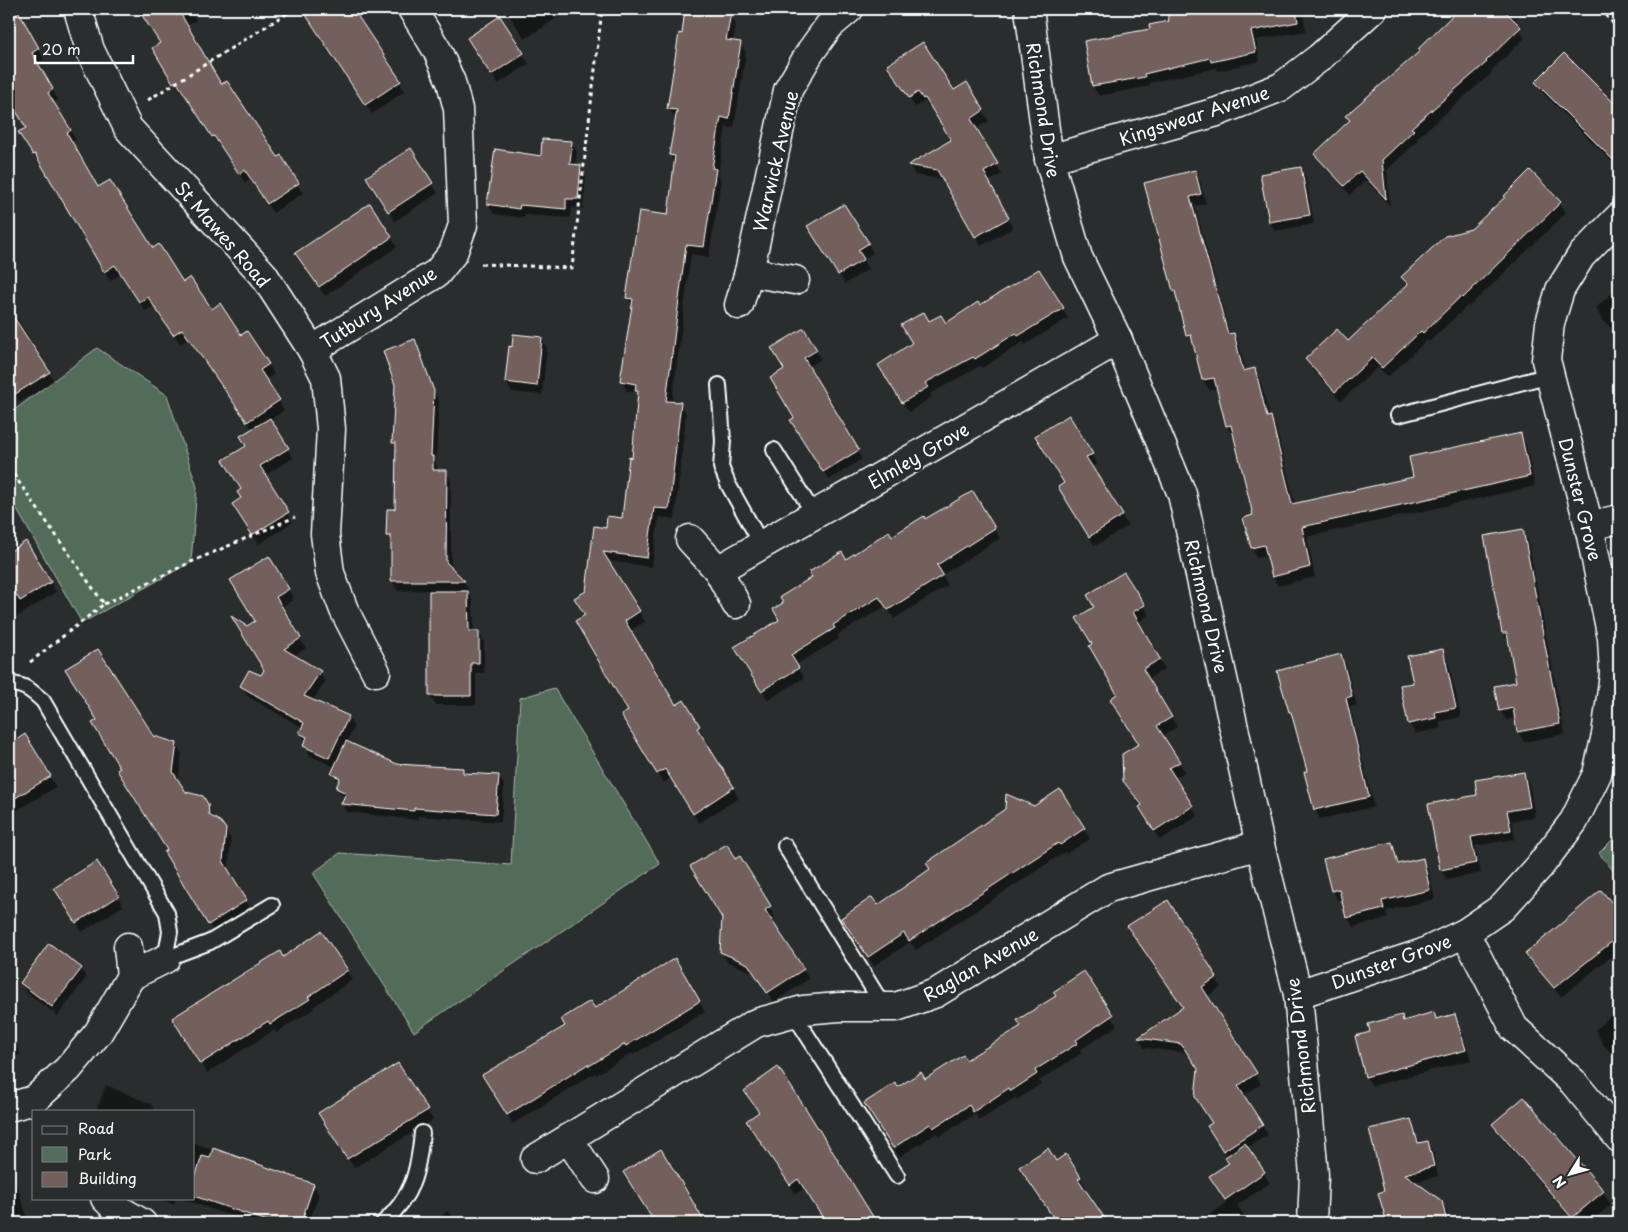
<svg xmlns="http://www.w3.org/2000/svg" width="1628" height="1232" font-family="'Playpen Sans',sans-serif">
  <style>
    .green { fill: #536c5a; stroke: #a9b6ac }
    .shadow { fill: #0007 }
    .building { fill: #73605c; stroke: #fff }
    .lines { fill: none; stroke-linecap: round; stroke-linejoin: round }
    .service-casing { stroke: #fff; stroke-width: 18 }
    .minor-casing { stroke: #fff; stroke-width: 31 }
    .path { stroke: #fff; stroke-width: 3; stroke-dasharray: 4 4; stroke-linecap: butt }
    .service { stroke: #2a2d2e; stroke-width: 14 }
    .minor { stroke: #2a2d2e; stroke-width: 28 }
    .labels { text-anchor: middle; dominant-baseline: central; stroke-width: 4.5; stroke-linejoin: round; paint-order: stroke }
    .street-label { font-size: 18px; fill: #fff; stroke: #2a2d2e }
  </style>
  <rect width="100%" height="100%" fill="#2a2d2e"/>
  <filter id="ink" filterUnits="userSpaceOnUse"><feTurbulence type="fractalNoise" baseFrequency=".02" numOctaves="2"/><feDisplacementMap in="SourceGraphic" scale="10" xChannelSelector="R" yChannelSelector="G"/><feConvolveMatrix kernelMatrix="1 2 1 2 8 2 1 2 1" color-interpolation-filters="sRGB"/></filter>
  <g filter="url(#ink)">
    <g class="green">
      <polygon points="97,348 167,395 197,487 191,562 82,623 9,496 9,414"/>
      <polygon points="554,688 660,864 414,1032 313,873 340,853 511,865 520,698"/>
      <polygon points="1619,833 1619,878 1599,853"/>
    </g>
    <g class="shadow">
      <polygon points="9,9 22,10 18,12 44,59 36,63 58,100 53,103 76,140 71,143 98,189 183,284 241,336 268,364 274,374 265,380 284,410 270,420 293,458 264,476 293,522 259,544 239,514 248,446 253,430 189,338 180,344 154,306 145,311 121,274 110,281 41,163 40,164 25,142 27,128 9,97"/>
      <polygon points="139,9 190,9 196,20 186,26 221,86 303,193 273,213 251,179 245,183 220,145 219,146 183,90 180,91 154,48 161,44"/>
      <polygon points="302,9 350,9 405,91 372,114"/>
      <polygon points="505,9 552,9 557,18 525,39"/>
      <polygon points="686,9 730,14 736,24 733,42 740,43 746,53 734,128 726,127 718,175 721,180 709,257 691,254 672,403 680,403 686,413 675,519 659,517 652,567 607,561 645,622 629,631 676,707 698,727 704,736 702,738 739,798 699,823 671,778 663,783 622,715 629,711 586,615 587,592 607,529 623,520 633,459 639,395 637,392 627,391 622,381 633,307 628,298 669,216 675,164 670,154 676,119 668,108"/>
      <polygon points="1211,9 1302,9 1306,31 1256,40 1260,61 1218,71 1216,68 1149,83 1150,86 1099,96 1093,86 1085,42 1151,30 1171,22 1170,18"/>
      <polygon points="1454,9 1527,9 1513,21 1525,38 1491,71 1492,73 1417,138 1418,141 1387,170 1390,206 1366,180 1350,195 1322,163 1316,154 1350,122 1347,116 1421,52 1453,16 1450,12"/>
      <polygon points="500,18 529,64 498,84 474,48"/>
      <polygon points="1564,54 1619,110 1619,169 1542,92 1537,82"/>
      <polygon points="894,75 954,92 966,84 989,121 975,129 1002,174 988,182 1013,228 981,246 944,180 915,175 910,166 953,140 931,107 929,108 925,101 915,107"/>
      <polygon points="571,142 577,152 575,166 580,166 586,176 583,209 572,208 571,218 525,215 524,218 494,214 488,204 542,157"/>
      <polygon points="1301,168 1306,178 1314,224 1275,231 1270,222"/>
      <polygon points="1195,171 1200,181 1206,204 1195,206 1230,335 1234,334 1239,344 1246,372 1255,369 1260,379 1270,417 1276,427 1295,505 1415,478 1520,434 1526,444 1535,486 1307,537 1315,577 1278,586 1273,577 1267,555 1257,558 1252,548 1245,519 1255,516 1235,435 1232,436 1227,426 1218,388 1209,390 1203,380 1195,345 1188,336 1145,184"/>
      <polygon points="1530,172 1560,203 1566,213 1469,307 1468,305 1429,342 1427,340 1388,377 1378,367 1341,401 1312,369 1307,359 1348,343 1407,286 1402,277 1472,230 1506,198"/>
      <polygon points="432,184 438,193 395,221 373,187"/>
      <polygon points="814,236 868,243 873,253 863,260 868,269 845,284"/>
      <polygon points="391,237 397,247 325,296 302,263"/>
      <polygon points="1619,286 1619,336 1601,318 1596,308"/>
      <polygon points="1062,309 1068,318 1025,345 1023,342 982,368 980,366 930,394 932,397 909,412 885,375 929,323 945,325"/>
      <polygon points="9,315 12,320 16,318 31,340 24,344 25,346 32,342 36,349 34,350 54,381 20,402 9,384"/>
      <polygon points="804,330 821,359 808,367 862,459 829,480 797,429 795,419"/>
      <polygon points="541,338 547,348 542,395 512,392 506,382 513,348"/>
      <polygon points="414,341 439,402 436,463 438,471 446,471 451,481 451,569 464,582 469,590 467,590 473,602 474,632 478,632 484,642 484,673 476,673 476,705 436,705 430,696 431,590 398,591 392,581 392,543 388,535 396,510 397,449 394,443"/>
      <polygon points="1069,417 1097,464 1091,467 1128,526 1095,546 1065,497"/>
      <polygon points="1619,422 1619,453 1611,424"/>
      <polygon points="972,492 1000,538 942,575 948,585 894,619 886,606 837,635 839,639 796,665 804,678 768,700 736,648 780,620 846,561 925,521"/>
      <polygon points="1522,531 1528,540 1565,734 1524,742 1518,732 1516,718 1506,720 1500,710 1518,683 1509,643 1503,633 1485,537"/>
      <polygon points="25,543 56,592 9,622 9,553"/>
      <polygon points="268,557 294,599 280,608 306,648 294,656 320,672 325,682 313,701 348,717 354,727 347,742 397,766 462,770 465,774 499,777 504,785 501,822 418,816 418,820 347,812 343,803 345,798 337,788 339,783 332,773 335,767 310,756 301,733 303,728 247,696 242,686 262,677 266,670 247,627 256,622"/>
      <polygon points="1144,606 1149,615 1138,623 1165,669 1148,679 1177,727 1162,736 1185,772 1174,778 1198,816 1160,840 1124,780 1140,745 1119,695 1083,628"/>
      <polygon points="1442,650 1448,660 1461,717 1439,722 1441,728 1415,734 1410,724 1401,686 1414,684"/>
      <polygon points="1341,655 1346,665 1357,706 1350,707 1374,807 1320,819 1315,810 1308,772 1279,672"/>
      <polygon points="25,736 56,787 9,815 9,746"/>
      <polygon points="153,737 176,744 182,754 178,782 185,793 207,805 214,819 225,830 231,840 228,871 252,910 215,934 171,862"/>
      <polygon points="1524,773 1529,783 1535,817 1512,821 1515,839 1475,846 1481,873 1447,880 1441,870 1429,805 1479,796"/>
      <polygon points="1059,791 1090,839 1066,854 1065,852 916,950 910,942 874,966 848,928"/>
      <polygon points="1391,844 1400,865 1422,860 1428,869 1435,899 1386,911 1388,918 1353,927 1347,917 1343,899 1338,900 1332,890"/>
      <polygon points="740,857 775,917 770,920 809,979 774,1002 755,973 727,962 722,952 735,860"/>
      <polygon points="1601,892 1619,913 1619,950 1561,997 1526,954"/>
      <polygon points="118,897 123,906 82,932 61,899"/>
      <polygon points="1135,936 1216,978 1221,987 1207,997 1261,1084 1243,1096 1268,1135 1247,1148 1270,1183 1237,1205 1249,1223 1197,1223 1227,1203 1216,1186 1230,1164 1226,1158 1228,1157 1215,1136 1214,1124 1200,1071 1188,1053 1144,1048 1139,1039 1184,1008"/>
      <polygon points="283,959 347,971 352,980 313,1007 314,1009 276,1033 274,1030 207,1073 179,1028"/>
      <polygon points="675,960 705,1012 633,1055 632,1053 596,1075 595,1073 513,1124 489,1085 595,1010"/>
      <polygon points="81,968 86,978 58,1016 27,993 21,983"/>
      <polygon points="1083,973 1117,1026 1080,1050 1082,1053 1039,1081 1041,1084 1017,1100 1016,1097 979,1121 975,1114 939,1137 937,1133 899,1157 872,1113 897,1089 925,1080 966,1062 1022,1026"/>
      <polygon points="1619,1008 1619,1062 1603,1044 1595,1030"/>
      <polygon points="1433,1014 1437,1020 1455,1015 1460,1025 1471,1060 1372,1086 1366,1077 1401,1017 1404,1022"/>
      <polygon points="9,1034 21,1054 9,1061"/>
      <polygon points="398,1065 433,1120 354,1168 325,1123"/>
      <polygon points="777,1069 875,1223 827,1223 805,1188 796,1194 753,1131 747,1122 760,1113"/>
      <polygon points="106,1085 151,1104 155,1111 96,1111"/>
      <polygon points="1411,1120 1420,1144 1427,1143 1433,1152 1438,1176 1415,1182 1441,1202 1447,1212 1449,1223 1388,1223 1380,1194 1386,1192"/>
      <polygon points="1493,1124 1603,1192 1611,1205 1595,1218 1599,1223 1568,1223 1572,1220 1501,1137"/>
      <polygon points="194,1143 314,1185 319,1195 309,1223 252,1223 179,1198 194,1198"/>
      <polygon points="1056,1162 1080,1177 1086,1187 1083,1189 1106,1223 1057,1223 1020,1168"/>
      <polygon points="9,1163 27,1216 9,1222"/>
      <polygon points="157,1198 176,1198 174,1205"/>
      <polygon points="447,1211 460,1223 435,1223"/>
      <polygon points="50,1218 53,1223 34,1223"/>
    </g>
    <g class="building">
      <polygon points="9,9 17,9 39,48 32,53 53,89 48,93 71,130 67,133 98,187 110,180 153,248 159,244 183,282 190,277 212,309 220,303 241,335 247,331 269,364 260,370 280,400 247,422 182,329 173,335 148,297 139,302 115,265 104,272 35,154 33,155 18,132 26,128 9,99"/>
      <polygon points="138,9 178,9 221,84 227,81 278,157 281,155 299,183 267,204 245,170 239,174 214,136 212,137 176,81 173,83 152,48 160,43"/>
      <polygon points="302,9 353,9 401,81 365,105"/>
      <polygon points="685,9 731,13 726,40 741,42 729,119 721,117 712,168 716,169 704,247 686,245 666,401 681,402 669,509 654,508 647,558 603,552 640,611 625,621 676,705 684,700 700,726 697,728 734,787 693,814 665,769 657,774 621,715 628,711 575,621 585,615 574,598 586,591 594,526 606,528 607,516 622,518 629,457 632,458 638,391 635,391 636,384 620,381 633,299 626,298 639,211 668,215 675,156 669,155 677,110 667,109 679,33 682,34"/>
      <polygon points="1166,9 1296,9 1298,22 1251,31 1256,52 1211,62 1210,58 1144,74 1145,77 1092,86 1084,41 1150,29 1149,25 1169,21"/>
      <polygon points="1459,9 1503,9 1521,27 1486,61 1487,62 1411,128 1414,130 1382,160 1386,199 1360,171 1344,186 1314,154 1350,120 1345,116 1420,51 1418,49"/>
      <polygon points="500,16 524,53 491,75 467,38"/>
      <polygon points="923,42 954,90 967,82 984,110 971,119 998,164 984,172 1009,218 975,237 937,170 908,165 951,140 925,98 923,99 918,92 909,98 887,65"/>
      <polygon points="1564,53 1619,108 1619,166 1535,82"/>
      <polygon points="542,139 572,141 570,164 581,165 578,199 566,199 566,209 520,205 519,209 487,204 495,149 541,156"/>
      <polygon points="411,148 433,183 388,212 366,177"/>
      <polygon points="1301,167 1310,215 1269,222 1260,174"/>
      <polygon points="1195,170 1201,194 1190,197 1228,334 1234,333 1243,371 1255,368 1267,417 1271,416 1292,504 1413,477 1409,457 1521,433 1530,476 1302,527 1310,567 1272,577 1264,545 1251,548 1243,518 1253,515 1231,425 1226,426 1214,378 1202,380 1191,335 1186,336 1175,291 1173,291 1144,183"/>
      <polygon points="1530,170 1561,202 1463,298 1461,296 1423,333 1421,331 1382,368 1372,358 1335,392 1305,359 1337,329 1348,341 1408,284 1401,277 1445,236 1471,229 1505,197 1504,196"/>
      <polygon points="370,203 392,237 319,287 295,253"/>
      <polygon points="844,204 869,243 858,250 864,259 838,275 807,226"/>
      <polygon points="1039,269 1064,308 1018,336 1016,333 975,359 973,357 925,383 928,387 902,403 878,365 912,343 901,325 924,312 929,321 941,315 946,323 978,302 980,305"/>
      <polygon points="9,310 50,372 9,398"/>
      <polygon points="804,328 817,350 804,358 859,450 823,472 790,420 794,418 770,378 784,369 771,348"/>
      <polygon points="513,334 542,337 537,386 505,382 509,346 512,347"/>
      <polygon points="415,339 434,391 431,456 433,456 433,470 447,470 446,562 465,581 391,581 391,536 386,536 387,509 395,509 396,443 392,443 395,385 383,351"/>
      <polygon points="1069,415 1093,454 1086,457 1123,515 1089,537 1058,487 1064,483 1035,436"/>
      <polygon points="270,418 289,448 260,466 289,512 252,535 232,504 241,498 237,492 241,489 223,460 246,446 240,436"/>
      <polygon points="973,491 995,528 937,565 943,575 888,610 879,597 833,625 835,628 791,655 799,668 761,691 734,647 779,620 773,609 783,603 780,597 812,577 809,572 842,552 846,559 889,531 892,536 924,516 925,519"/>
      <polygon points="1523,529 1560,724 1517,732 1513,708 1499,711 1494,686 1516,682 1507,633 1502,633 1484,536"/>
      <polygon points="26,541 51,582 20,601 9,583 9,552"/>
      <polygon points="269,556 289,589 276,597 301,638 284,649 321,671 304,696 349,716 329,758 303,746 307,737 299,733 304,723 240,686 249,670 261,675 264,670 231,616 247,626 255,621 230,580"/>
      <polygon points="1124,572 1145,605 1133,612 1160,659 1143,669 1172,717 1157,726 1180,762 1169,768 1193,806 1154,831 1139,807 1142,805 1123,781 1122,754 1139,744 1110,699 1117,694 1089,646 1092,644 1076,618 1094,607 1087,595"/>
      <polygon points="429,591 468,591 469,631 479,631 479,663 471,663 471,696 429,696"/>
      <polygon points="98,649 154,736 177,743 173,772 186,792 203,796 208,804 209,815 221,822 226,829 223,861 247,900 208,925 164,852 167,850 117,770 120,768 92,723 97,720 65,669"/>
      <polygon points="1443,649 1456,708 1435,712 1436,718 1408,724 1400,685 1413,683 1407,656"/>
      <polygon points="1341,654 1352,696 1346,698 1369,797 1314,810 1304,772 1307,771 1291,712 1289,712 1277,671"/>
      <polygon points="25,734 51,776 9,802 9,745"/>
      <polygon points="346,741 397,764 463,768 463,773 499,775 496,814 414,808 414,811 341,804 346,793 336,788 340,778 331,774"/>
      <polygon points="1524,772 1530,807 1507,811 1511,830 1471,837 1476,863 1440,870 1428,804 1477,795 1475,780"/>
      <polygon points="1060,789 1085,828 1060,845 1058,843 909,941 904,933 868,957 841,918 872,897 878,905 930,869 926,863 1005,809 1006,794 1034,806"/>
      <polygon points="1392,842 1398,864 1423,858 1430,890 1382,901 1384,909 1346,918 1339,889 1331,891 1323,859"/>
      <polygon points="727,844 735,859 740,856 771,906 765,910 804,969 767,993 748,964 720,952 722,918 690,866"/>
      <polygon points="97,861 119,896 76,923 54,888"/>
      <polygon points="1601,890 1619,911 1619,936 1554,988 1525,954"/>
      <polygon points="1168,900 1217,977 1202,987 1257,1073 1238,1086 1263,1125 1223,1151 1207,1126 1212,1123 1195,1097 1198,1069 1181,1044 1138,1038 1183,1007 1127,926"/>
      <polygon points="321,931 348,970 308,997 310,999 270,1024 268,1021 200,1064 172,1018 280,951 283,957"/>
      <polygon points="49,943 82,968 52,1007 20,983"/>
      <polygon points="675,958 700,1001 626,1046 625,1044 589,1066 588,1064 507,1115 482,1075 565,1026 561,1019 590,1001 595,1008"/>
      <polygon points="1084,971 1113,1015 1076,1040 1078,1043 1035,1070 1037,1074 1011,1091 1009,1088 973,1112 969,1105 933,1128 930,1124 893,1148 864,1103 895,1083 898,1087 921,1072 925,1079 963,1055 966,1060 1021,1026 1017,1020 1056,996 1053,992"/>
      <polygon points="1434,1012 1436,1019 1455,1014 1466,1050 1365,1077 1355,1036 1370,1032 1368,1024 1402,1015 1403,1021"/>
      <polygon points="398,1063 428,1110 347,1159 318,1113"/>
      <polygon points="778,1067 808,1112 877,1223 826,1223 798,1179 790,1185 746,1121 759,1112 744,1091"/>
      <polygon points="1524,1097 1604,1191 1572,1218 1492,1124"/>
      <polygon points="1411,1119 1418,1143 1428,1141 1434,1166 1405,1174 1442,1201 1447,1223 1387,1223 1378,1193 1384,1191 1369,1129"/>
      <polygon points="1245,1143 1265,1172 1225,1200 1209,1176 1229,1163 1224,1158"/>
      <polygon points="213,1148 314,1184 301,1223 273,1223 194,1196 194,1181 202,1156 210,1158"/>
      <polygon points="1048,1148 1056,1161 1066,1154 1081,1177 1078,1179 1108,1223 1057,1223 1019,1167"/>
      <polygon points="661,1149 686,1190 705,1223 655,1223 623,1172"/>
    </g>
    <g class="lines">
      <g class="service-casing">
        <g id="service">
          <polyline points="719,385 723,441 721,467 728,484 762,545"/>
          <polyline points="1398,415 1550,375"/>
          <polyline points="774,450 814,514"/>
          <path d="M 9,684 C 24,684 32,691 43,701 L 167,913 L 170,932 L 165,959"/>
          <polyline points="785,846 884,1007"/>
          <polyline points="165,959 210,942 272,905"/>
          <polyline points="793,1013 897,1176"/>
          <path d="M 383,1223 C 413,1196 418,1172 422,1133"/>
        </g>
      </g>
      <g class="minor-casing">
        <g id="minor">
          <polyline points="78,9 90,50 128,128 263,274 312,350 326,378 331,429 325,534 330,573 344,610 376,672"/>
          <polyline points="1029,9 1049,159 1078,257 1118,340 1182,494 1260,845 1298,994 1314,1175 1312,1223"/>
          <polyline points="1049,159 1217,112 1281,87 1319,58 1373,9"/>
          <polyline points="749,272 795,280"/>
          <polyline points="739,305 749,272 788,90 811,51 829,26 849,9"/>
          <polyline points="312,350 437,273 453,253 463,225 458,109 451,82 437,50 412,9"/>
          <polyline points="1589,526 1619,519"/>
          <polyline points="690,539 718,570 736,604"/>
          <polyline points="718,570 1118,340"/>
          <polyline points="1465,933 1514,1028 1573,1082 1619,1138"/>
          <polyline points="128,947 131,976 165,959"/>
          <polyline points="1298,994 1423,953 1465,933 1503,907 1539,867 1574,821 1597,774 1606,735 1614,674 1612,638 1589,526 1546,360 1550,323 1560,290 1581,256 1619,217"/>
          <polyline points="9,1107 34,1100 68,1069 98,1033 131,976"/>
          <polyline points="568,1138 595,1179"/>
          <polyline points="535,1159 756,1023 803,1010 839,1007 896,1007 936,993 1108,888 1260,845"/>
          <polyline points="105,1198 113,1206 142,1223"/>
        </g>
      </g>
      <g class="path">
        <polyline points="1600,9 1619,30"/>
        <polyline points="148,100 294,9"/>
        <polyline points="481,264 572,268 602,9"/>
        <polyline points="9,468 104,604 29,663"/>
        <polyline points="104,604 191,562 295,517"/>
      </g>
      <use href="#service" class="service"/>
      <use href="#minor" class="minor"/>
    </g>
  </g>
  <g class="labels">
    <g class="street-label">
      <text transform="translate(1044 110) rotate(81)">Richmond Drive</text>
      <text transform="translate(1194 115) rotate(-18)">Kingswear Avenue</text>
      <text transform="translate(775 161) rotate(-77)">Warwick Avenue</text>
      <text transform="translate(223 234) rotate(49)">St Mawes Road</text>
      <text transform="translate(378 307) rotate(-33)">Tutbury Avenue</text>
      <text transform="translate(918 455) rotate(-30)">Elmley Grove</text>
      <text transform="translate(1581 499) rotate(76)">Dunster Grove</text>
      <text transform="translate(1207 606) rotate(77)">Richmond Drive</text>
      <text transform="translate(1391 961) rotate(-20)">Dunster Grove</text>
      <text transform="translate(980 964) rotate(-30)">Raglan Avenue</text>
      <text transform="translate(1300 1046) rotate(-97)">Richmond Drive</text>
    </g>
  </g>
  <rect width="1628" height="1232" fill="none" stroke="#2a2d2e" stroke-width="30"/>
  <rect x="15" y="15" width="1598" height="1202" fill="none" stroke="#fff" stroke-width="2" filter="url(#ink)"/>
  <rect x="32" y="1110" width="162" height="90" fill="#2a2d2e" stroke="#7f8182"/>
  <rect x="42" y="1126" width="25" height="8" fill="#2a2d2e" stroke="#7f8182"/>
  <text x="78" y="1134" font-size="15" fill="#ffffff">Road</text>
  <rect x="42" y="1147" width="25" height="15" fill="#536c5a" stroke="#7f8182"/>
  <text x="78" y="1160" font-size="15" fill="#ffffff">Park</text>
  <rect x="42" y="1172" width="25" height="15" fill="#73605c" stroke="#7f8182"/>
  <text x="78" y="1184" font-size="15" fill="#ffffff">Building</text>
  <g transform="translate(1570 1174) rotate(233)" stroke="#2a2d2e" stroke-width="4" paint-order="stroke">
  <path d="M0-4L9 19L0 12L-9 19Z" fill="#ffffff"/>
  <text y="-8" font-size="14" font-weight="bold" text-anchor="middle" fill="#ffffff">N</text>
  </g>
  <path d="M35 55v8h98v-8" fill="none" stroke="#ffffff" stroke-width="2.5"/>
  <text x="42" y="55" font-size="15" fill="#ffffff" stroke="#2a2d2e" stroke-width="4" paint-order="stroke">20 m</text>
</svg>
